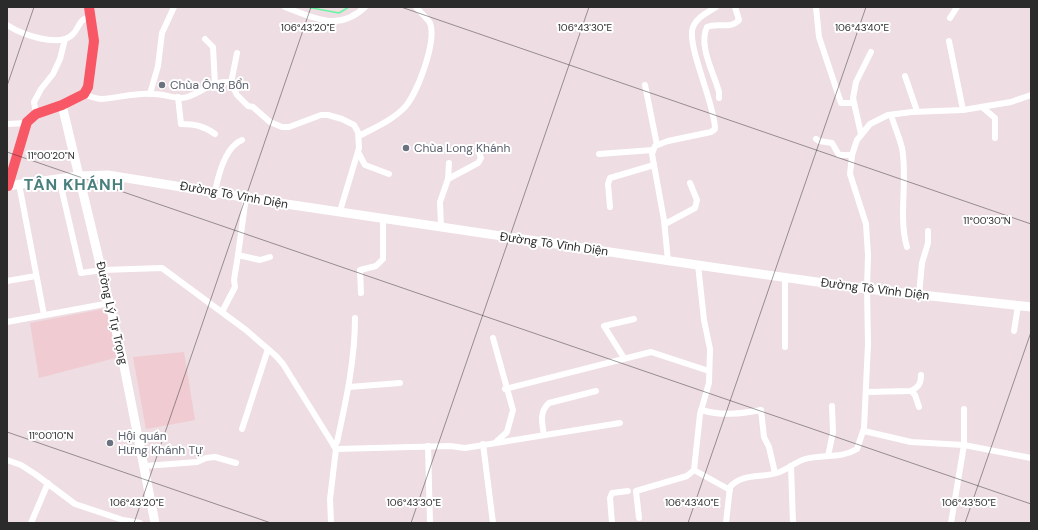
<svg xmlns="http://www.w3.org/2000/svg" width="1038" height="530" font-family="'DM Sans',sans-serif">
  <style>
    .education { fill: #f0cbd2 }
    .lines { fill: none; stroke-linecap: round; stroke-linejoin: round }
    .stream { stroke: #6af5a3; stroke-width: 1.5 }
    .minor { stroke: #fff; stroke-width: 6 }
    .secondary { stroke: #fff; stroke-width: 9 }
    .primary { stroke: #f85766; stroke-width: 10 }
    .ticks { fill: none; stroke: #2b2b2b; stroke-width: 1; stroke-opacity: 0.45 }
    .worship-dot { fill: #6b7280; stroke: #fff; stroke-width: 1.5 }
    .labels { text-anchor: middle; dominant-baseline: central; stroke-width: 4; stroke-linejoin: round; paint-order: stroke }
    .worship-label { font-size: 12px; fill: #5b616d; stroke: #fff; text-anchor: start }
    .street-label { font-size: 12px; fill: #2b2b2b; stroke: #fff }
    .district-label { font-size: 16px; font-weight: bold; letter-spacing: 1px; fill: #497f7d; stroke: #fff }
    .ticks-label { font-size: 10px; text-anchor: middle; fill: #2b2b2b; stroke: #fff; stroke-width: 4; stroke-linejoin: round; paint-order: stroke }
  </style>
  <rect width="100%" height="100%" fill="#eedde2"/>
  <g class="education">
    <polygon points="108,308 119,357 39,378 30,323"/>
    <polygon points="184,352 195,420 146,429 133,357"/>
  </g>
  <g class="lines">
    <polyline class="stream" points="307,7 339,13 349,7"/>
    <g class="minor">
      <path d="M 285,7 C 314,18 339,32 365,7"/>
      <polyline points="816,7 819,37 841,103 853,103"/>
      <polyline points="950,18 957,7"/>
      <path d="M 7,25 C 21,34 58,48 72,35 C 81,27 76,21 91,16"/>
      <polyline points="205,39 213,47 215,84"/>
      <polyline points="949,41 963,110"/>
      <polyline points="905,76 917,111"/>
      <polyline points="231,83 237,53"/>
      <polyline points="645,85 657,145"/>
      <path d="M 84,94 C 89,96 96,99 102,99 C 119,98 136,92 154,94 C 163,94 172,98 182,98 C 198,97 214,77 231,83 L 237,95 L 248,106 L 253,107 L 270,122 L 282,127 L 289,127 L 321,115 L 328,115 L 342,119 L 354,125 L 358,132 L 359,148 L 340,211"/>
      <polyline points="150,94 158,66 162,33 174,7"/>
      <path d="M 178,97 L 181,124 C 195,124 204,126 215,134"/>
      <path d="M 719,98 L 719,92 C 714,73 698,46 707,27 C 718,22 730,30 739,20 L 735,7"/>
      <polyline points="982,107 995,118 995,138"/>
      <polyline points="36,114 34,102 41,89 53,74 60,59 65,39"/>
      <path d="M 891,115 C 894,125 899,136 902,148 C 908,178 898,218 907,247"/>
      <polyline points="7,124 27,123"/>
      <polyline points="861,134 853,98 856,82 871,52"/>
      <path d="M 359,136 C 374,128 391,121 403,109 C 417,96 437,41 430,23 C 427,18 420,12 416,7"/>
      <polyline points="816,139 819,141 832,143 839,155 852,155"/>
      <polyline points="358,152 365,165 389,174"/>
      <polyline points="599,154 653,150"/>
      <polyline points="59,178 81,273 102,270 162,268 246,330 276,356 283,364 336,449 330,499 331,523"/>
      <polyline points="448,179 478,163 481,158 478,150"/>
      <polyline points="19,184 44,315"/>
      <path d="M 215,192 C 218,176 225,147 242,140"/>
      <polyline points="610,207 608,184 610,178 654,165"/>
      <polyline points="665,224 695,208 697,200 690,183"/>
      <polyline points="441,227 440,202 448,179 449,163"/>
      <polyline points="238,255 246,197"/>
      <path d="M 668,261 L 664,220 L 652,154 L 655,146 L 668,141 L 711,132 L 715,129 C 715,104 686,45 693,27 C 697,17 707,13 716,7"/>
      <polyline points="698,265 704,320 710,349 709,383 700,414 694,470 730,490"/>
      <polyline points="785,277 785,347"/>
      <polyline points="7,281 36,276"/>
      <polyline points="361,293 360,270 376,266 383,259 383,218"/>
      <polyline points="919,295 922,263 928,243 928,231"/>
      <polyline points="222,312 235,287 234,280 238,255 260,260 270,257"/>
      <polyline points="7,322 110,303"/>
      <polyline points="1014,331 1018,306"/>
      <polyline points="493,338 513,410 507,432 496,442"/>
      <polyline points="624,358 604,326 634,319"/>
      <polyline points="349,387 400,383"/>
      <polyline points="505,389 651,352 709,371"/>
      <polyline points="911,391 915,395 919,407"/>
      <path d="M 866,392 L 911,391 C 919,387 921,383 921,375"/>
      <path d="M 701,410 C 722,416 740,414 761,410 L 764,437 L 769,447 L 775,473"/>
      <polyline points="242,429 268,349"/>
      <polyline points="864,431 911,442 964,445 1031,458"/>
      <path d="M 544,435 C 542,423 539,412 549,403 L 596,391"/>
      <polyline points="483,444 493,523"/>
      <path d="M 334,446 L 337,442 C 346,401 355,360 355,318"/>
      <polyline points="428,446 430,523"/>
      <polyline points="336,449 450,446 465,448 620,423"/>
      <polyline points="828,456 833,432 832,406"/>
      <polyline points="7,460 21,465 35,474 75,504 123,520 140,523"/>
      <polyline points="145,466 197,462 206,458 215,457 236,463"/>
      <polyline points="791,466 793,523"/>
      <polyline points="639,518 636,491 687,476 694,470"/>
      <polyline points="31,523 48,483"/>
      <polyline points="612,523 610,498 612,493 628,491"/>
      <path d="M 726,523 L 730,487 C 742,473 761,478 777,473 C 787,470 795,462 805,459 C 822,454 841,459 857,449 L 864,428 L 868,344 L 867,289 L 868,255 L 866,224 L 850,174 L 852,155 L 857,140 L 870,124 L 888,115 L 912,112 L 963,110 L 1011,102 L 1031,95"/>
      <polyline points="951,523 964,445 964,409"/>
    </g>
    <g class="secondary">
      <polyline points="62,105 122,356 155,523"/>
      <polyline points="7,186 79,176 108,175 286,204 718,268 867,289 1031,307"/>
    </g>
    <polyline class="primary" points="8,186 27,122 36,114 62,105 84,94 88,87 94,41 89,7"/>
  </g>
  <path class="ticks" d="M 401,7 L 1031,224M 7,86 L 34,7M 7,152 L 1031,504M 7,432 L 271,523M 134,523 L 311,7M 411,523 L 589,7M 688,523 L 866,7M 965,523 L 1031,332"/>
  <g class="worship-dot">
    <circle cx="162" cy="85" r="4"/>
    <circle cx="406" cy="148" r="4"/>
    <circle cx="110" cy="443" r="4"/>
  </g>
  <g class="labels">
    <g class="worship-label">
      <text x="170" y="85">Chùa Ông Bổn</text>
      <text x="414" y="148">Chùa Long Khánh</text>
      <text x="118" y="436">Hội quán<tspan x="118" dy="14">Hưng Khánh Tự</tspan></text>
    </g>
    <g class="street-label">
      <text transform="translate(234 195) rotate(10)">Đường Tô Vĩnh Diện</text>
      <text transform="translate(554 244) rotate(8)">Đường Tô Vĩnh Diện</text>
      <text transform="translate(875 289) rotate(7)">Đường Tô Vĩnh Diện</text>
      <text transform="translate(112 313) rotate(77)">Đường Lý Tự Trọng</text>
    </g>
    <g class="district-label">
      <text x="74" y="184">TÂN KHÁNH</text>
    </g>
  </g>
  <g class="ticks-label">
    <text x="308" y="31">106°43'20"E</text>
    <text x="585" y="31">106°43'30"E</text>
    <text x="862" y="31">106°43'40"E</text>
    <text x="51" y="159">11°00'20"N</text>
    <text x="987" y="224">11°00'30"N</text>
    <text x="51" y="439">11°00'10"N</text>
    <text x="137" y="506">106°43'20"E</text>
    <text x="414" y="506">106°43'30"E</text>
    <text x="692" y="506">106°43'40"E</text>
    <text x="969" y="506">106°43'50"E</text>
  </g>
  <rect width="1038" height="530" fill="none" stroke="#2b2b2b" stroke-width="16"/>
</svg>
